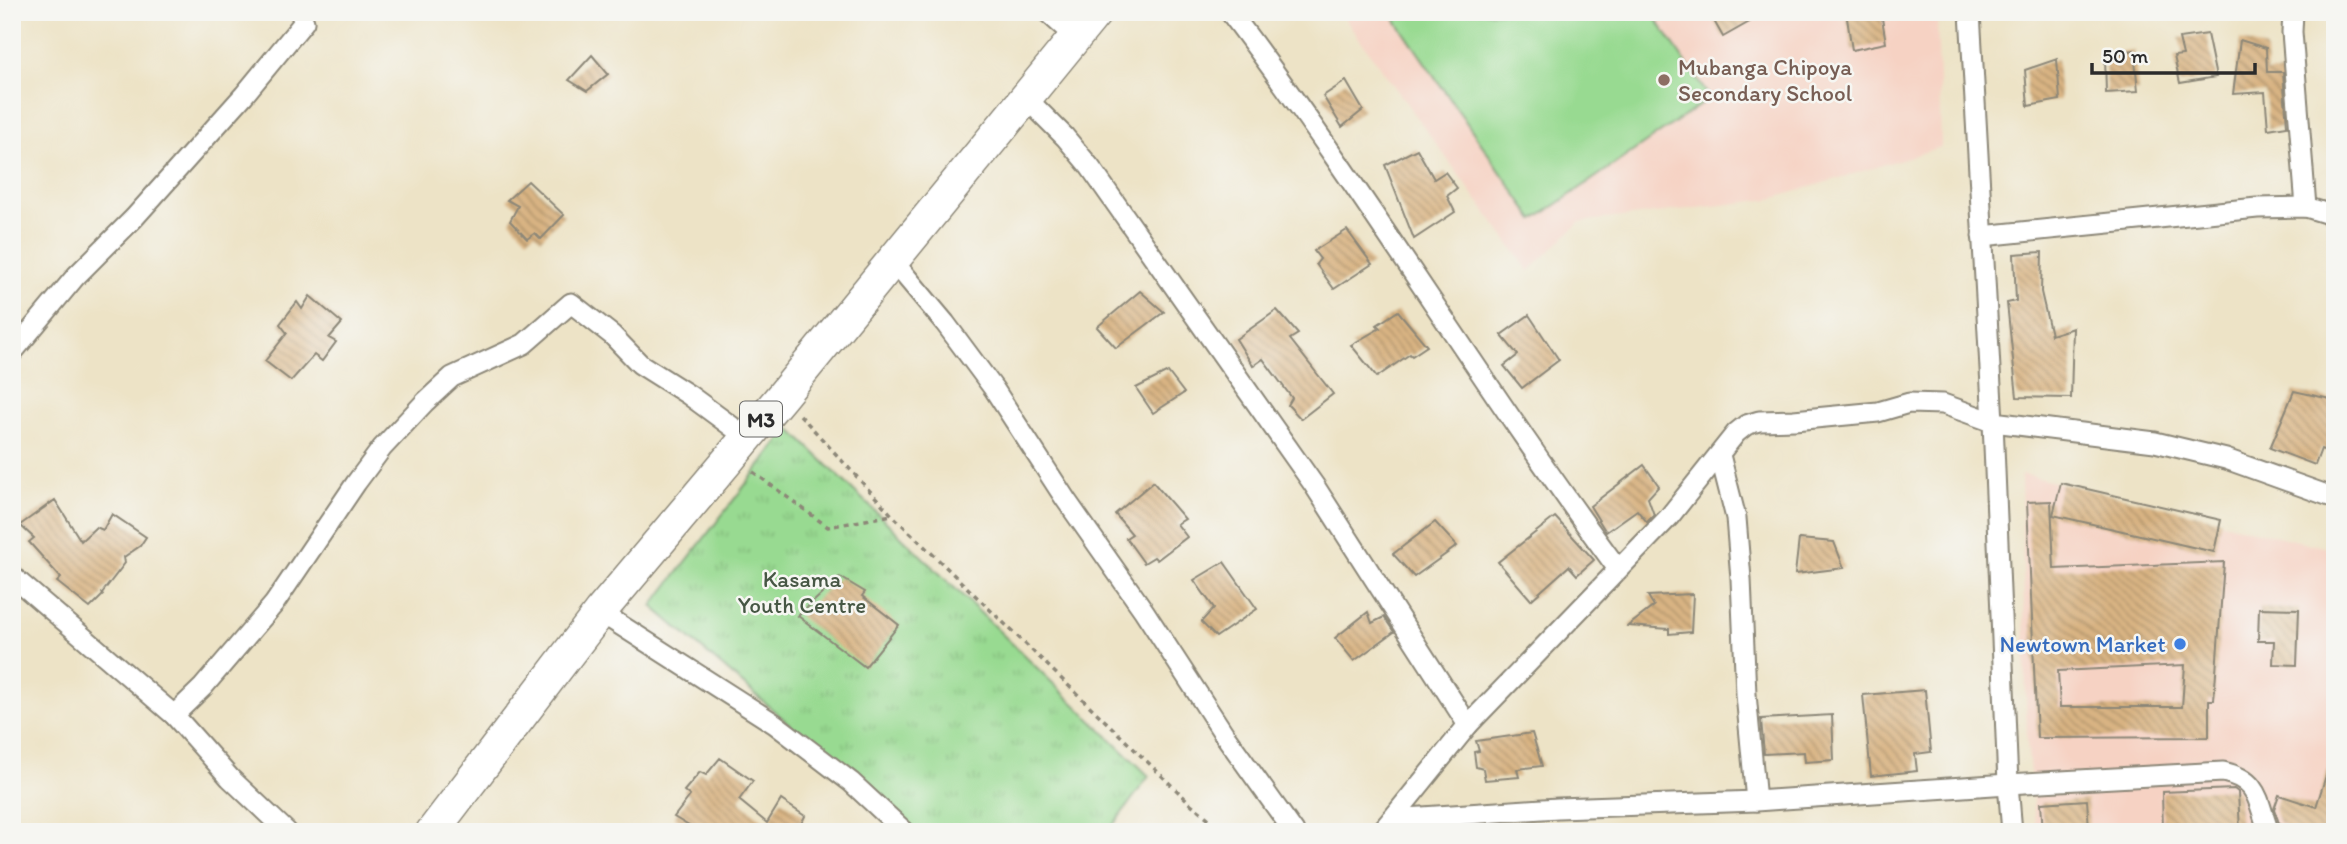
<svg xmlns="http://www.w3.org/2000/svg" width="2347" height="844" font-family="Itim,sans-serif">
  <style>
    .built { fill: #f6d2c3 }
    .grass { fill: #98da91; stroke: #62825e; stroke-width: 2 }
    .park { fill: url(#park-tufts); stroke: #62825e; stroke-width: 2 }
    .building { fill: url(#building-back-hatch); fill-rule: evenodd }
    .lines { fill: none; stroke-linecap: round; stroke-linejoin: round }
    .minor-casing { stroke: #8c8778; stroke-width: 23 }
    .primary-casing { stroke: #8c8778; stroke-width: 35 }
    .path { stroke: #8c8778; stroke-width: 3.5; stroke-dasharray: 5 5; stroke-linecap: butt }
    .minor { stroke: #fff; stroke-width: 19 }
    .primary { stroke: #fff; stroke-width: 32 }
    .education-dot { fill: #8d6e63; stroke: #f6f6f2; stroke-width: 2.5 }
    .shop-dot { fill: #3f7fe0; stroke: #f6f6f2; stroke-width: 2.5 }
    .labels { text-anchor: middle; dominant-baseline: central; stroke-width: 5; stroke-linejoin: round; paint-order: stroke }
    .shield { fill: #f6f6f2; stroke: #686867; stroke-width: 2 }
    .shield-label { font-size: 21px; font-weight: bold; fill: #2b2b2b }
    .education-label { font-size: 23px; fill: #785e54; stroke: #f6f6f2; text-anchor: start }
    .park-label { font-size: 23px; fill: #465744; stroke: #f6f6f2 }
    .shop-label { font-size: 23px; fill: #366cbe; stroke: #f6f6f2; text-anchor: end }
  </style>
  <defs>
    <pattern id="park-tufts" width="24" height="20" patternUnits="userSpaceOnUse" patternTransform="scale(1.75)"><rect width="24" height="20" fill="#98da91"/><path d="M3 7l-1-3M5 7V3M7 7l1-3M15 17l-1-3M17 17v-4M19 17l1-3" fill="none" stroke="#83bb7d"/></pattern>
    <pattern id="building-back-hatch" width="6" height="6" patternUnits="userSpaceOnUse" patternTransform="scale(1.75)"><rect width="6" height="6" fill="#d9b483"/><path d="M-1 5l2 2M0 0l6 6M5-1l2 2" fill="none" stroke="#b0936b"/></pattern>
  </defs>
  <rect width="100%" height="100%" fill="#f6f6f2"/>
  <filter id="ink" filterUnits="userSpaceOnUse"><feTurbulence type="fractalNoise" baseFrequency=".0143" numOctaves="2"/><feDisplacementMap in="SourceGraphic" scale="14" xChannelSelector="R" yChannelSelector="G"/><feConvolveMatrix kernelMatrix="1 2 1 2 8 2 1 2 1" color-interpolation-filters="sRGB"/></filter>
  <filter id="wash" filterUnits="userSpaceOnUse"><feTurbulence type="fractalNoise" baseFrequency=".00686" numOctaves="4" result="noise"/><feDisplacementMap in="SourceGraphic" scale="28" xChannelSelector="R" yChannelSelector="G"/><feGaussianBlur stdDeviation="1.57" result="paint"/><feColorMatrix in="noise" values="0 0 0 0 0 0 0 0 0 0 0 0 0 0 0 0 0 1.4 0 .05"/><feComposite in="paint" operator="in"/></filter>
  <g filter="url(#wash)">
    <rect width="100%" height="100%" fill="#ede3c6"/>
    <g class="built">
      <polygon points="1340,12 1937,12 1941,147 1771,199 1580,222 1529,271"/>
      <polygon points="2021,474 2335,550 2335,738 2316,832 2036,832 2027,743"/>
    </g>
    <polygon class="grass" points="1390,12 1651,12 1710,98 1534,220"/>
    <polygon class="park" points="789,428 1149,776 1108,832 915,832 652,606"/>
    <g id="blocks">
      <g class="building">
        <polygon points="1709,12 1767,12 1723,37"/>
        <polygon points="1846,12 1881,12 1886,43 1852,50"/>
        <polygon points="2207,34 2216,77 2180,83 2174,56 2183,55 2179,38"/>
        <polygon points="2240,40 2266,48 2267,72 2283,72 2287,126 2268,129 2265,92 2233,94"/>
        <polygon points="2134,50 2138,91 2106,93 2105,56"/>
        <polygon points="592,55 608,74 587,91 569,80"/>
        <polygon points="2057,59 2060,100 2028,106 2025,70"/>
        <polygon points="1346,81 1363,110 1342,127 1323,96"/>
        <polygon points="1417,149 1434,179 1445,172 1457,188 1447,196 1455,212 1414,239 1385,165"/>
        <polygon points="528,181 564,215 541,239 535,233 527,239 510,221 518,206 507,200"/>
        <polygon points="1347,230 1372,264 1334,289 1316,264 1320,259 1314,251"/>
        <polygon points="2042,252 2041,292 2051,335 2073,328 2071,398 2017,397 2007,303 2016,301 2014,254"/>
        <polygon points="1140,291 1164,312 1116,348 1097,327"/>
        <polygon points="310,296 342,323 329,338 336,342 322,361 314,355 291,381 265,361 287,333 280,324 297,302 302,309"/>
        <polygon points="1277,310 1298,334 1290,339 1333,394 1301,419 1288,405 1292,398 1263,359 1253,366 1236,339"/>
        <polygon points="1398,311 1427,346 1412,356 1410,354 1377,377 1351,345 1380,328 1377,325"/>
        <polygon points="1529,315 1559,360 1522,388 1504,366 1518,355 1501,335"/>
        <polygon points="1168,372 1184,393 1153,413 1136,388"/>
        <polygon points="2294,391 2335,400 2335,454 2321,449 2315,465 2270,448"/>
        <polygon points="1644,465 1659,486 1648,498 1654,515 1647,522 1637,510 1606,532 1590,506"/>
        <polygon points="1153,482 1185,519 1177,524 1187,537 1157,560 1154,557 1144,563 1126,538 1132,534 1115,514"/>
        <polygon points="2061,483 2221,520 2214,552 2053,515"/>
        <polygon points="55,500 81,541 96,527 103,530 112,514 146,537 140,546 124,557 125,563 102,593 103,595 90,608 57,582 61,578 29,542 34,538 20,525"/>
        <path d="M 2051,501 L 2054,569 L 2224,562 L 2214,700 L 2209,700 L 2209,737 L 2037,738 L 2027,502 ZM 2185,665 L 2182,707 L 2060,707 L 2058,671 Z"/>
        <polygon points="1555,517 1594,560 1577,575 1569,566 1531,600 1498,562"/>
        <polygon points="1435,522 1457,546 1414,577 1393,554"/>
        <polygon points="1799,539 1834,542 1844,568 1795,574"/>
        <polygon points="1224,562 1257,609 1216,637 1201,622 1214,608 1194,580"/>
        <polygon points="840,577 865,592 862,596 899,625 865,667 798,616"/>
        <polygon points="1693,594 1691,632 1669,634 1669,629 1628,626 1654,606 1648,596"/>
        <polygon points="2259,608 2299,609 2297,665 2273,664 2274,641 2258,641"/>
        <polygon points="1368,612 1372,623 1384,617 1394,632 1354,661 1335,638"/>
        <polygon points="1925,690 1931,752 1915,754 1917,771 1871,776 1863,695"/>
        <polygon points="1832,715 1834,760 1805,762 1804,752 1764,754 1761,719"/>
        <polygon points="1532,733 1542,766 1517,769 1519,777 1485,780 1483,769 1476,767 1474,752 1479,751 1476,741"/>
        <polygon points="720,758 753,781 739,800 767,823 781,800 805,816 797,832 699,832 674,817 690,796 684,791 700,772 706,775"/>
        <polygon points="2331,760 2335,761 2335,832 2283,832 2285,825 2279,823 2274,809 2279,795 2316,807"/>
        <polygon points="2234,789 2238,792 2240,831 2163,832 2162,792"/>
        <polygon points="2087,800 2089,828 2075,829 2076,832 2043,832 2041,803"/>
      </g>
    </g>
  </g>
  <g filter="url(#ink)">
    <use href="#blocks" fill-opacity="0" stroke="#8c8778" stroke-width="2"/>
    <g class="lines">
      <g class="minor-casing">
        <g id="minor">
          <polyline points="1047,12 1076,38"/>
          <path d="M 1230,12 C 1367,193 1483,387 1618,569"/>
          <polyline points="1970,12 1993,422 2008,784 2012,832"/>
          <polyline points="2293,12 2292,32 2306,207"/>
          <polyline points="1026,98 1065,137 1090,167 1314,485 1468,725"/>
          <polyline points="1982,236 2257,208 2306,207 2335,216"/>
          <polyline points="893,261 945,323 994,389 1066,500 1144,611 1224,734 1294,832"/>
          <polyline points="12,353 76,276 134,218 244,95 304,22 300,12"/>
          <polyline points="1720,455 1736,518 1741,579 1746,694 1756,801"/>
          <polyline points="12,576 174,715 230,778 287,832"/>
          <polyline points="600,612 775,724 851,782 905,832"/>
          <polyline points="174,715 203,687 274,604 356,483 382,448 425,402 452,377 524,344 571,303 612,335 640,364 689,395 746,437"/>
          <polyline points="1392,819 1468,725 1669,517 1736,433 1746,425 1759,421 1794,420 1878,412 1909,403 1943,404 1993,422 2155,442 2226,459 2335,498"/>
          <path d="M 1381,832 L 1392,819 L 1558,808 L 1756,801 L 2008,784 L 2223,772 C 2260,780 2257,801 2269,832"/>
        </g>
      </g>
      <g class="primary-casing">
        <polyline id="primary" points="432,832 600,612 782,396 1096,12"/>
      </g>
      <g class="path">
        <polyline points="800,415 892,515 1191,804 1225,832"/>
        <polyline points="753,472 828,527 892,515"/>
      </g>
      <use href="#minor" class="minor"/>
      <use href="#primary" class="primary"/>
    </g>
  </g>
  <circle class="education-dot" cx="1664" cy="80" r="7"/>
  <circle class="shop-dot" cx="2180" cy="644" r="7"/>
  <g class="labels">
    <rect class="shield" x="740" y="401.5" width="42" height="35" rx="5"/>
    <g class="shield-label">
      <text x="761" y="419">M3</text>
    </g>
    <g class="education-label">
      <text x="1678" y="67">Mubanga Chipoya<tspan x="1678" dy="26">Secondary School</tspan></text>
    </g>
    <g class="park-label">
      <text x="802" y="579">Kasama<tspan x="802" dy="26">Youth Centre</tspan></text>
    </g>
    <g class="shop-label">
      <text x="2166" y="644">Newtown Market</text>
    </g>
  </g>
  <rect width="2347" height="844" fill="none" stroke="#f6f6f2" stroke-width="42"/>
  <path d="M2092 63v10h163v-10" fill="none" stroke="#2b2b2b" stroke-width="3.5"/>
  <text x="2102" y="63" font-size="21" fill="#2b2b2b" stroke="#f6f6f2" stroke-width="5" paint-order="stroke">50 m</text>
</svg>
